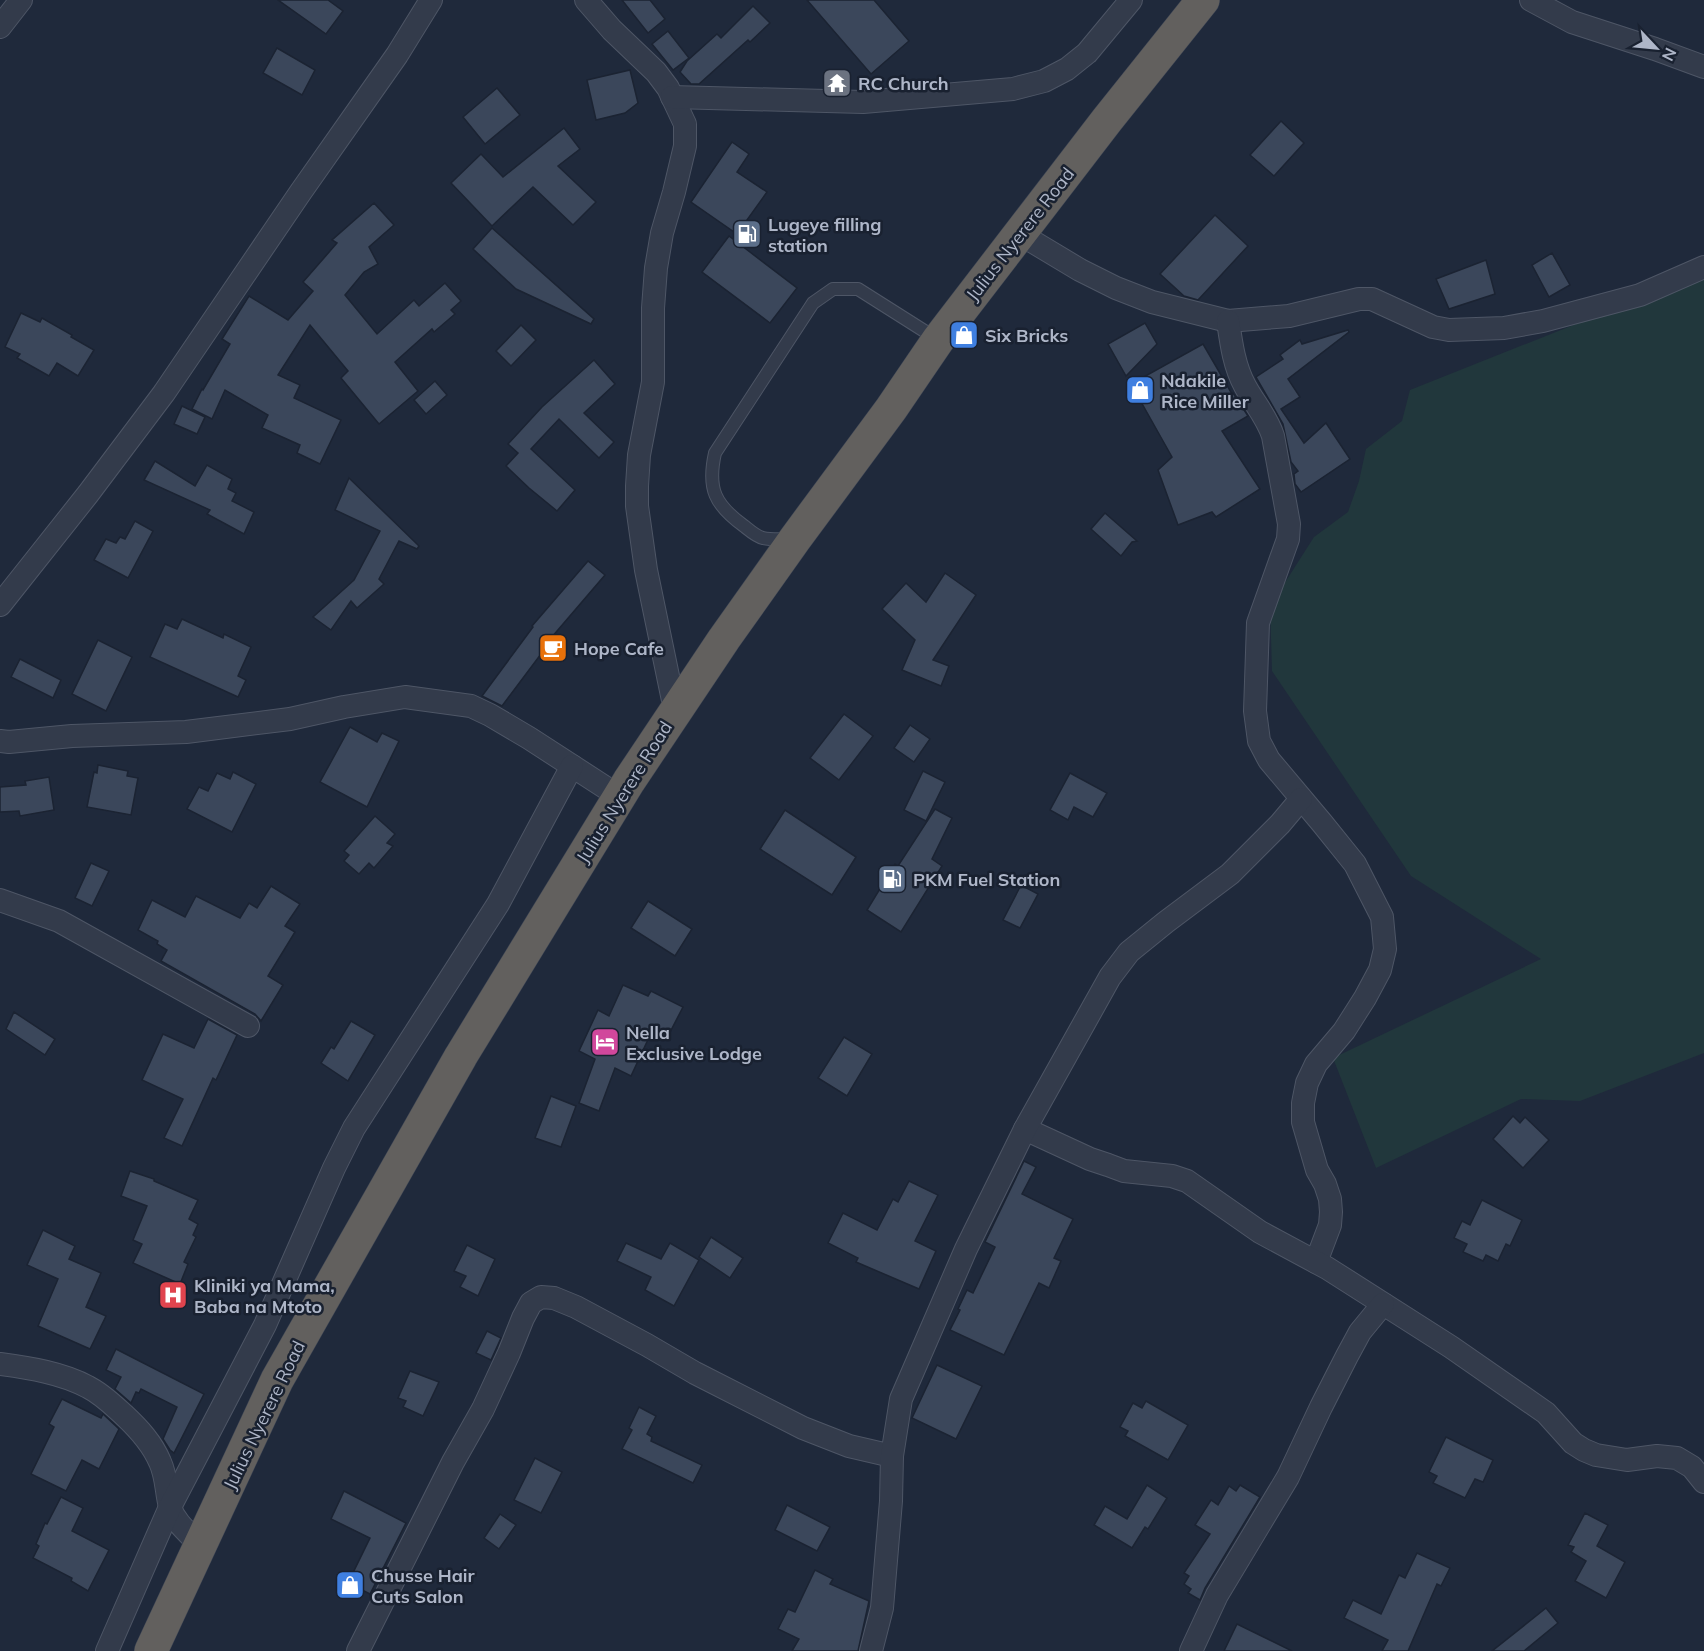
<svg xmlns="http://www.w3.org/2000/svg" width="1704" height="1651" font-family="Mulish,sans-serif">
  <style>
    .green { fill: #21373c }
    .building { fill: #3b475b; stroke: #1b2332; stroke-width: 1.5 }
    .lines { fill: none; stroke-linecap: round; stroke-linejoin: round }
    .service-casing { stroke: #4e5666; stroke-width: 14 }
    .minor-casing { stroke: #4e5666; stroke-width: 24 }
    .trunk-casing { stroke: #3b4353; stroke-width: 34 }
    .service { stroke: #333b4b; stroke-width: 12 }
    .minor { stroke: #333b4b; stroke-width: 22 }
    .trunk { stroke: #62605e; stroke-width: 33 }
    .labels { text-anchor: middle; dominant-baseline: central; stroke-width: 5; stroke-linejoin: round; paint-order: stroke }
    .poi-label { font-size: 18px; font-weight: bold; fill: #aeb6c8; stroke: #192130; text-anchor: start }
    .street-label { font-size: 18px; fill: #aeb6c8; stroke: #192130 }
  </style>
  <rect width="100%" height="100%" fill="#1f293b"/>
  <polygon class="green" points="1704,273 1704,1053 1580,1101 1521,1099 1376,1168 1333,1058 1541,959 1411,876 1272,671 1270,606 1314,537 1348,512 1359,481 1366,449 1402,421 1410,390"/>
  <g class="building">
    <polygon points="278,0 328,0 343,11 326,34"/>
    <polygon points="622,0 650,0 665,19 648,33"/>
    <polygon points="807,0 874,0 909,41 871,74"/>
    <polygon points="753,6 770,23 750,42 748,40 699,84 691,84 680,72 687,61 717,34 721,38"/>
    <polygon points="668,31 689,58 673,70 652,44"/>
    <polygon points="277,48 315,70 302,95 263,73"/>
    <polygon points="630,70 638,103 625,113 596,120 587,80"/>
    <polygon points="497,88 520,115 485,144 463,117"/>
    <polygon points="1281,121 1304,143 1274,176 1250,155"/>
    <polygon points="564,128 580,149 558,166 596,202 573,225 533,187 492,226 451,183 481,154 503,177"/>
    <polygon points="732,142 749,154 737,172 767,192 737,234 691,202"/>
    <polygon points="374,203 394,225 369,247 378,264 364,272 345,295 377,334 414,300 419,306 445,283 461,301 451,310 455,314 434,332 432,329 395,362 418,391 379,424 341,378 348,371 310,325 278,375 300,385 294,398 341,420 320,464 297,453 300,445 262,428 268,415 225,390 212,419 192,409 202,389 203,390 230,344 222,339 249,296 288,320 313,291 303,282 337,243 332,240"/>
    <polygon points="1215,215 1248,246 1198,300 1184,296 1160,274"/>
    <polygon points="492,228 594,319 591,324 516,289 473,249"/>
    <polygon points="729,236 797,288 770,323 702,272"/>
    <polygon points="1552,253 1570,285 1549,297 1532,265"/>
    <polygon points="1486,260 1495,294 1449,309 1436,279"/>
    <polygon points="21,313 40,322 42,318 72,335 71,337 94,350 78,376 57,363 49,376 17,358 20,354 5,347"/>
    <polygon points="1145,323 1157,344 1126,376 1108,344"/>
    <polygon points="521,325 536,340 511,366 496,351"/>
    <polygon points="1348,330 1349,332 1288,379 1300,397 1281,409 1304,443 1326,423 1350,459 1301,492 1295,484 1294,474 1298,471 1291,462 1283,424 1256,377 1283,359 1280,355 1300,340 1302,344"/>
    <polygon points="1203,344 1232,394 1233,393 1248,416 1222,431 1260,489 1216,517 1212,512 1178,525 1158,470 1172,457 1131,384"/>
    <polygon points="594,360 615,384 584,413 614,442 599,458 559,419 531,449 575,490 557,511 529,488 506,466 518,453 508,444 542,407"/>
    <polygon points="435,381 447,395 426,414 414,400"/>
    <polygon points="182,406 205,417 197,434 174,424"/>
    <polygon points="155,461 195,486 207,465 232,479 228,489 236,493 232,501 254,512 244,534 207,514 210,510 144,480"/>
    <polygon points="349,478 419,546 417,549 399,541 379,579 384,584 357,608 351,601 331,630 313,617 354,580 380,531 335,510"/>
    <polygon points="1105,513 1137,541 1132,542 1121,556 1091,529"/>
    <polygon points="135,521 153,531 128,578 94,560 106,539 116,543 120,537 125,539"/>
    <polygon points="588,561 605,575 545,645 547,646 502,706 482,696 533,627 532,626"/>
    <polygon points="945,573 976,595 933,660 949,666 941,686 902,670 915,640 882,609 906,583 926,602"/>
    <polygon points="182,619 223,638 224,634 251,647 238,676 246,680 238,697 150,657 165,624 177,629"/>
    <polygon points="98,640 132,657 106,711 72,694"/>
    <polygon points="20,659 61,680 53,698 11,677"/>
    <polygon points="844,714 873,736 839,780 810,758"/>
    <polygon points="910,725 930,739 914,762 894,748"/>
    <polygon points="350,727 377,742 382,733 399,741 367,807 320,782"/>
    <polygon points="98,765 128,771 127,776 138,778 131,815 87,807 94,772 97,773"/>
    <polygon points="923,771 945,782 926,821 904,810"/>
    <polygon points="233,772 256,784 232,832 187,809 199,787 208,791 217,773 230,779"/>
    <polygon points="1070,773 1107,793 1093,817 1074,807 1068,820 1050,810"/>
    <polygon points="49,777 54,810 20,816 19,811 0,812 0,787 26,785 25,781"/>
    <polygon points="935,809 952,818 932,859 942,866 901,932 867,910 895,864 898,866"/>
    <polygon points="785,810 856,857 832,895 760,849"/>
    <polygon points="375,816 395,834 387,843 393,846 374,868 369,863 359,874 344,861 349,855 344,851"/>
    <polygon points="91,863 109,871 92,906 75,898"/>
    <polygon points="1021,885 1038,894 1020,928 1003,920"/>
    <polygon points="271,886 300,904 285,926 295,932 268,976 283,985 261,1021 255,1014 161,961 167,950 157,944 158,941 138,930 152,900 185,917 196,896 240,918 249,903 257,908"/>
    <polygon points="648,901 692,929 675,956 631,928"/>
    <polygon points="623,985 648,996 651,991 683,1007 667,1038 652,1031 631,1076 615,1068 599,1111 579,1103 595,1059 579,1051 598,1010 609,1016"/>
    <polygon points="14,1012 55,1039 45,1055 6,1029"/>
    <polygon points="208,1019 237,1035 216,1080 213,1078 182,1146 164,1138 183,1099 142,1080 163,1034 194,1048"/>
    <polygon points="351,1021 375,1035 348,1081 321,1063 331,1047 334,1049"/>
    <polygon points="844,1037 872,1054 847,1096 818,1078"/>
    <polygon points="551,1096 576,1106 561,1147 535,1138"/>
    <polygon points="1513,1116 1520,1123 1525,1117 1549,1140 1523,1168 1493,1139"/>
    <polygon points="1024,1161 1036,1167 1022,1194 1073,1219 1054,1258 1061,1261 1049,1288 1039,1283 1004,1355 950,1330 960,1310 958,1309 967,1290 973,1293 995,1247 985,1242"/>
    <polygon points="130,1171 154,1179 154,1181 198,1200 189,1219 198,1224 193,1235 196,1237 184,1262 188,1264 180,1284 133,1263 142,1244 133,1240 147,1206 121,1196"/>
    <polygon points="909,1181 938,1195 915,1241 936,1251 919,1289 856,1262 858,1258 828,1243 843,1213 877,1230 893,1199 898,1202"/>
    <polygon points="1482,1200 1522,1220 1510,1246 1506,1244 1498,1261 1486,1255 1483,1261 1463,1252 1467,1244 1454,1238 1462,1221 1470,1225"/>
    <polygon points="43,1230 75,1246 69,1259 101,1273 86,1307 106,1316 90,1349 38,1326 58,1279 27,1265"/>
    <polygon points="711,1237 743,1258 730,1278 699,1257"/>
    <polygon points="626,1243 661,1259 670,1243 699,1260 674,1306 645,1290 651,1277 617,1261"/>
    <polygon points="467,1245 495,1259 478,1296 460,1287 466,1276 454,1271"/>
    <polygon points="487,1331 501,1338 491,1360 476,1353"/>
    <polygon points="116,1349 204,1394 174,1453 170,1450 163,1439 177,1407 141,1389 139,1393 136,1392 131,1403 115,1389 121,1377 106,1370"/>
    <polygon points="937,1365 982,1386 956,1439 912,1418"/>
    <polygon points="410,1371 439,1382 423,1416 403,1407 406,1401 398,1398"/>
    <polygon points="62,1399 101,1418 103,1414 119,1429 99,1469 82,1460 66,1491 31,1474 54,1427 49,1424"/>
    <polygon points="1146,1401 1188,1425 1168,1460 1125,1436 1128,1431 1120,1427 1133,1403 1142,1408"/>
    <polygon points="639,1407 656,1416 647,1434 652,1437 651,1441 702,1465 693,1483 622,1449 632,1430 629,1428"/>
    <polygon points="1446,1437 1493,1460 1483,1482 1475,1479 1465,1498 1433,1483 1437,1476 1429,1472"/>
    <polygon points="535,1458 562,1472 541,1513 514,1500"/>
    <polygon points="1147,1485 1167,1498 1148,1529 1145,1527 1132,1548 1094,1525 1105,1506 1127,1519"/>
    <polygon points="1240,1485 1260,1497 1205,1588 1200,1600 1188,1593 1191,1589 1184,1584 1189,1576 1184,1573 1210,1534 1195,1525 1211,1500 1218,1505 1229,1486 1236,1491"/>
    <polygon points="344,1491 406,1523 370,1594 348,1583 370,1538 331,1519"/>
    <polygon points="61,1497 83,1508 72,1531 109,1550 88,1591 71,1581 72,1578 33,1558 39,1546 36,1544 45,1523 47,1524"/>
    <polygon points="787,1505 830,1527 817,1551 775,1530"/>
    <polygon points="1585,1513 1608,1525 1597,1546 1625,1562 1606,1598 1575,1581 1586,1561 1571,1552 1574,1547 1568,1545"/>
    <polygon points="500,1514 516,1525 499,1549 484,1538"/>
    <polygon points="1417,1553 1450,1568 1441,1586 1437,1584 1408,1651 1382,1651 1388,1640 1344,1618 1353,1600 1381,1614 1399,1575 1405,1578"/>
    <polygon points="815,1570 833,1579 830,1584 869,1601 858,1651 792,1651 799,1639 778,1629 788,1609 795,1612"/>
    <polygon points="1546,1608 1558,1623 1524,1651 1492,1651"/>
    <polygon points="1237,1624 1292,1651 1224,1651"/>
  </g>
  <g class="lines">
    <g class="service-casing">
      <path id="service" d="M 792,539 C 783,539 772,540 763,538 C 757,537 749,530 744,526 C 715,505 707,489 715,453 L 813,303 L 833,289 L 858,289 L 937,339"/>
    </g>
    <g class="minor-casing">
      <g id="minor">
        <polyline points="586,0 612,30 656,72 668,88 685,124 685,146 674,192 662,233 656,268 653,308 653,382 639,455 637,486 637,506 646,570 675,710"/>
        <polyline points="1531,0 1572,22 1655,49 1704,67"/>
        <polyline points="0,27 21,0"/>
        <polyline points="672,97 863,102 1013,89 1044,81 1067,69 1087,53 1131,0"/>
        <polyline points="1020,234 1080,270 1116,288 1152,302 1228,321 1289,316 1359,299 1372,299 1433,327 1449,330 1504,328 1543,321 1640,295 1704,267"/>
        <path d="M 1228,321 C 1231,342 1234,366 1245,386 C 1254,403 1267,417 1273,436 L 1289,524 L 1288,539 L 1258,623 L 1255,711 L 1259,741 L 1269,760 L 1322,823 L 1355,864 L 1382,917 L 1385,949 L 1380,970 L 1365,998 L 1344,1031 L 1316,1064 L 1307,1083 L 1303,1103 L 1303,1122 L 1317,1170 L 1325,1184 L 1330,1199 L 1331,1212 L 1330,1225 L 1316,1262"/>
        <polyline points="0,605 88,494 164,393 300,193 397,55 431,0"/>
        <polyline points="0,741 9,742 72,736 186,732 290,719 344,707 405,697 471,706 490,715 529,738 620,797"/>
        <polyline points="0,900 59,921 248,1026"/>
        <polyline points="1025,1129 1090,1159 1108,1165 1124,1171 1172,1176 1187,1181 1260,1232 1327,1268 1451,1347 1546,1413 1573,1443 1584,1450 1596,1455 1627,1460 1657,1456 1677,1458 1692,1467 1704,1482"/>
        <path d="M 0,1364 C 30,1368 62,1373 88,1387 C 102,1394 113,1405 124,1415 C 139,1429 152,1443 160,1462 C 167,1477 166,1492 170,1507 C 175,1523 190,1534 201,1546"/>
        <polyline points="107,1651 170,1507 265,1325 334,1168 354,1128 498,904 572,766"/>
        <polyline points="358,1651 453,1462 483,1409 509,1353 523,1318 531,1303 541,1297 554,1298 576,1307 647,1345 695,1373 803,1428 849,1446 892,1456"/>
        <polyline points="871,1651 882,1608 891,1501 892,1456 901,1399 966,1249 1025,1129 1110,977 1129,952 1166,922 1230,874 1280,824 1301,799"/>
        <polyline points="1191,1651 1217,1595 1288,1477 1321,1407 1347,1356 1360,1332 1383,1304"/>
      </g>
    </g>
    <g class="trunk-casing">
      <polyline id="trunk" points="151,1651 277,1380 461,1056 629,781 724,639 795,539 891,409 938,340 1107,120 1203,0"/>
    </g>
    <use href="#service" class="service"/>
    <use href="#minor" class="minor"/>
    <use href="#trunk" class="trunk"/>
  </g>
  <defs>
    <g id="temple-square" transform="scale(1.5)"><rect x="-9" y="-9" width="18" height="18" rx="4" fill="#6b7280" stroke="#192130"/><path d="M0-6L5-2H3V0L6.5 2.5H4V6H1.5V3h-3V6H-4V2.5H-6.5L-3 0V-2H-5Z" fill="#fff"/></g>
    <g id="fuel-square" transform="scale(1.5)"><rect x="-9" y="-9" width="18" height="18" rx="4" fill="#5c6f8a" stroke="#192130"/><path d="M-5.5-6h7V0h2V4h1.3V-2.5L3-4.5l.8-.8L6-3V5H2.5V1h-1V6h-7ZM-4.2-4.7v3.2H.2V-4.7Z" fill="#fff"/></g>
    <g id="shop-square" transform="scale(1.5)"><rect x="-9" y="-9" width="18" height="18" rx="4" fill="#3f7fe0" stroke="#192130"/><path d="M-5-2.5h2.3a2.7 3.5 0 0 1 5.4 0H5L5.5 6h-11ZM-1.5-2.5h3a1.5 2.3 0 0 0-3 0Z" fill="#fff"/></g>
    <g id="cafe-square" transform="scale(1.5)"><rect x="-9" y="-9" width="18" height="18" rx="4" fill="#e8710a" stroke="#192130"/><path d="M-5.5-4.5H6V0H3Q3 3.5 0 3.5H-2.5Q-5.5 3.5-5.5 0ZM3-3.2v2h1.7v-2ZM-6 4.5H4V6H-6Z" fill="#fff"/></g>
    <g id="hotel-square" transform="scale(1.5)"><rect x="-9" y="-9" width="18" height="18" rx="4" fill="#d1479c" stroke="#192130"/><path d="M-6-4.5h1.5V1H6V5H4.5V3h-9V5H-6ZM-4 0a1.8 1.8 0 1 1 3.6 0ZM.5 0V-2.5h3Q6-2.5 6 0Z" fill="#fff"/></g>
    <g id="hospital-square" transform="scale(1.5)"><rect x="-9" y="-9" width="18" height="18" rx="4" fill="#e0444e" stroke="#192130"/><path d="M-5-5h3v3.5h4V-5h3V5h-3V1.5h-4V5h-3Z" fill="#fff"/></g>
  </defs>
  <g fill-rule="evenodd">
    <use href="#temple-square" x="837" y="83"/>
    <use href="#fuel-square" x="747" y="234"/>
    <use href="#shop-square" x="964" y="335"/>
    <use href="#shop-square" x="1140" y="390"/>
    <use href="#cafe-square" x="553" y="648"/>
    <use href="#fuel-square" x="892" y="879"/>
    <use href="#hotel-square" x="605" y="1042"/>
    <use href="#hospital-square" x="173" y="1295"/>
    <use href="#shop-square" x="350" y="1585"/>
  </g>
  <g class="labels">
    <g class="poi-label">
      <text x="858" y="83">RC Church</text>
      <text x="768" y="224">Lugeye filling<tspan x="768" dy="21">station</tspan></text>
      <text x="985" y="335">Six Bricks</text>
      <text x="1161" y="380">Ndakile<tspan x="1161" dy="21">Rice Miller</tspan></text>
      <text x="574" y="648">Hope Cafe</text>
      <text x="913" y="879">PKM Fuel Station</text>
      <text x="626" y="1032">Nella<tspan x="626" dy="21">Exclusive Lodge</tspan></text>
      <text x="194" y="1285">Kliniki ya Mama,<tspan x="194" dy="21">Baba na Mtoto</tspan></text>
      <text x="371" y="1575">Chusse Hair<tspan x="371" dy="21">Cuts Salon</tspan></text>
    </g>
    <g class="street-label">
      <text transform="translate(1020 234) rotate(-52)">Julius Nyerere Road</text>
      <text transform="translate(624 792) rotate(-58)">Julius Nyerere Road</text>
      <text transform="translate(264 1415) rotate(-64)">Julius Nyerere Road</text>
    </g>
  </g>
  <g transform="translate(1656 48) rotate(116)" stroke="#192130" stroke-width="4.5" paint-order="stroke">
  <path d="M0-4.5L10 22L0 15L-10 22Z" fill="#aeb6c8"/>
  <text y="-9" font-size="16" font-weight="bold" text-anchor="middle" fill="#aeb6c8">N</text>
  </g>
</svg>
